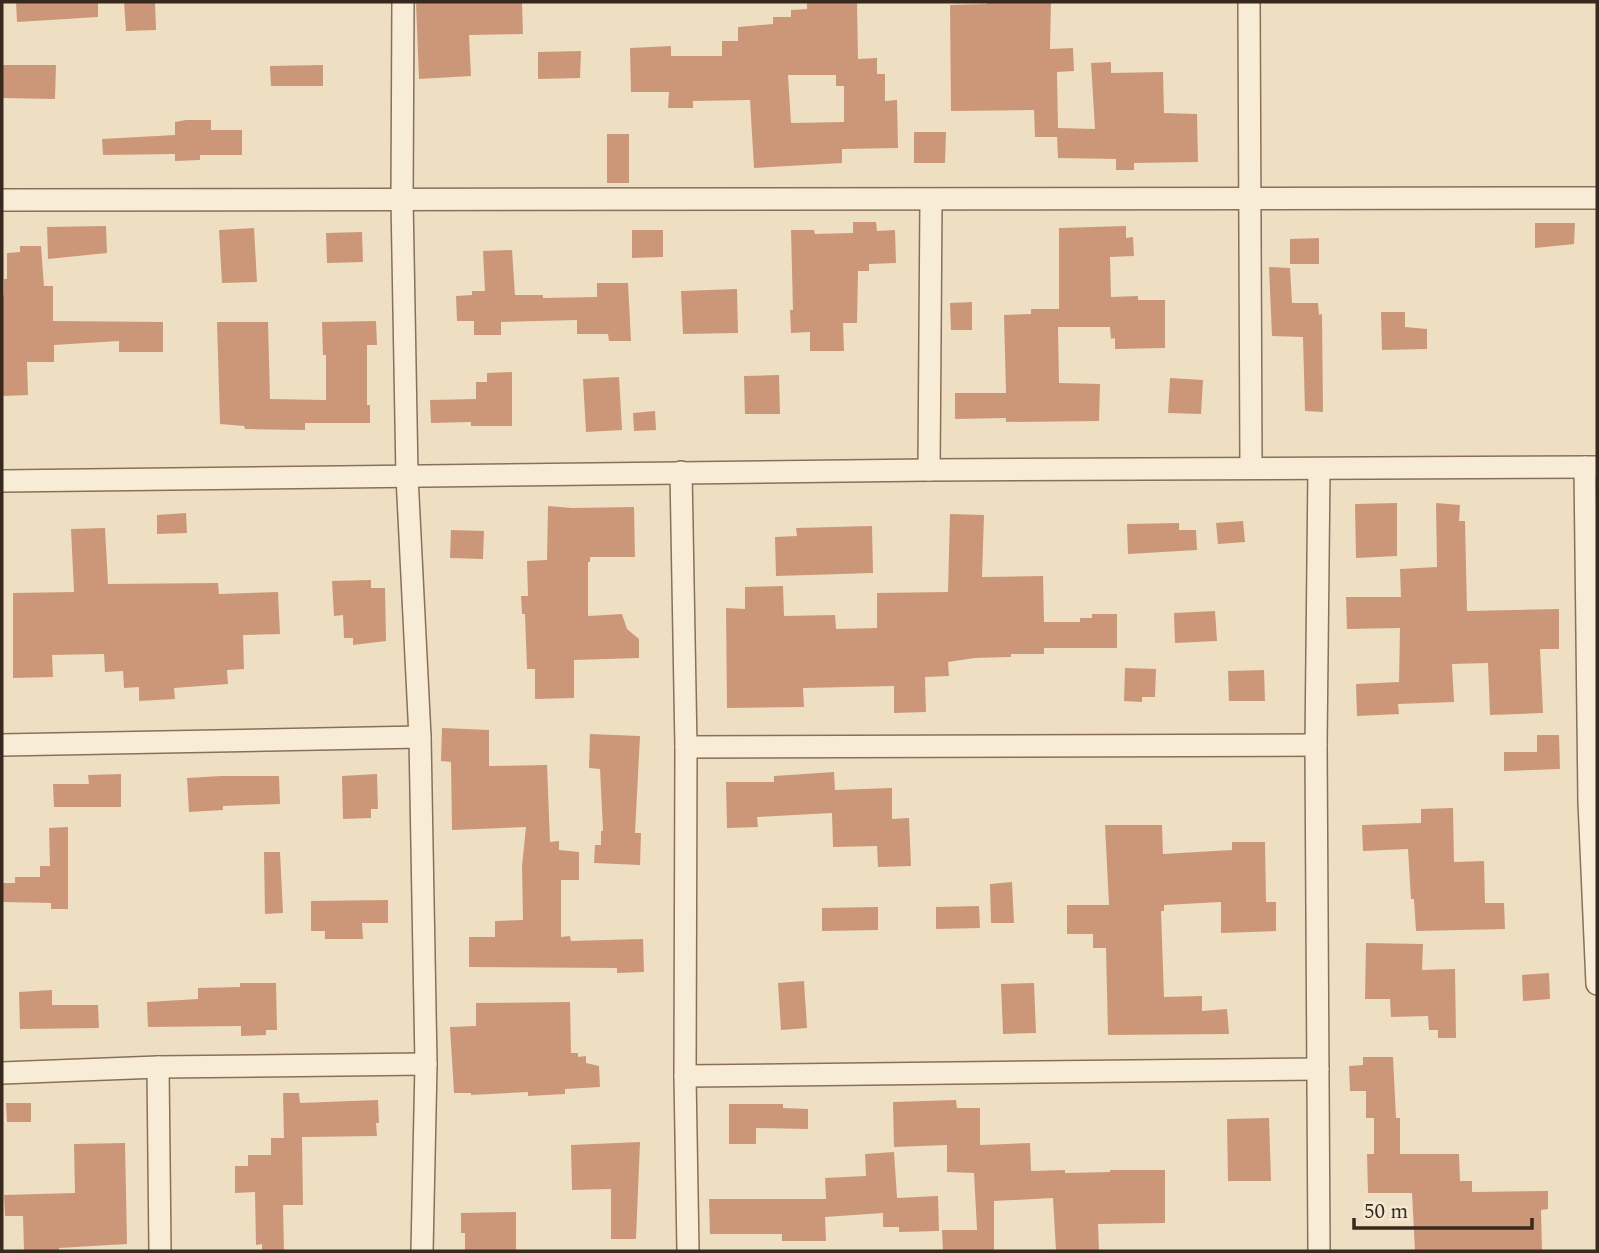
<svg xmlns="http://www.w3.org/2000/svg" width="1599" height="1253" font-family="Spectral,serif">
  <style>
    .building { fill: #cc9779; fill-rule: evenodd }
    .lines { fill: none; stroke-linecap: round; stroke-linejoin: round }
    .minor-casing { stroke: #88705a; stroke-width: 24 }
    .minor { stroke: #f9ecd7; stroke-width: 21 }
  </style>
  <rect width="100%" height="100%" fill="#eedfc3"/>
  <g class="building">
    <polygon points="16,2 98,2 98,17 17,22"/>
    <polygon points="124,2 155,2 156,30 126,31"/>
    <polygon points="416,2 522,2 523,34 469,35 471,76 419,79"/>
    <path d="M 807,2 L 857,2 L 858,59 L 877,58 L 877,74 L 885,74 L 885,101 L 897,100 L 898,148 L 842,149 L 842,163 L 754,168 L 750,100 L 693,101 L 693,108 L 668,108 L 669,92 L 631,92 L 630,48 L 671,46 L 671,56 L 722,56 L 722,41 L 738,41 L 738,27 L 773,24 L 773,17 L 791,17 L 791,10 L 807,9 ZM 788,75 L 836,75 L 836,86 L 844,86 L 844,122 L 791,123 Z"/>
    <polygon points="987,2 1051,2 1050,49 1073,48 1074,71 1057,72 1058,128 1095,129 1091,63 1111,62 1111,73 1163,72 1164,113 1197,114 1198,162 1134,163 1134,170 1116,170 1116,159 1058,158 1057,137 1035,137 1034,110 951,111 950,5 987,4"/>
    <polygon points="581,51 580,78 538,79 538,52"/>
    <polygon points="2,65 56,65 55,99 2,98"/>
    <polygon points="323,65 323,86 271,86 270,66"/>
    <polygon points="186,120 211,120 211,130 242,130 242,155 200,155 200,160 175,161 175,154 103,155 102,139 175,135 175,122"/>
    <polygon points="914,132 946,132 945,163 914,163"/>
    <rect x="607" y="134" width="22" height="49"/>
    <polygon points="853,222 876,222 877,231 895,230 896,263 869,264 869,271 858,271 857,323 843,323 844,351 810,351 810,332 791,333 790,310 793,310 791,230 814,230 815,234 853,233"/>
    <polygon points="1535,223 1575,223 1574,244 1535,248"/>
    <polygon points="106,226 107,253 48,259 47,227"/>
    <polygon points="1126,226 1126,238 1133,237 1134,256 1110,257 1111,297 1138,296 1138,300 1165,300 1165,348 1115,349 1115,338 1111,339 1110,327 1058,327 1059,383 1100,384 1099,421 1006,422 1006,418 955,419 955,393 1006,393 1004,315 1031,314 1031,309 1059,309 1059,228"/>
    <polygon points="254,228 257,282 222,283 219,230"/>
    <polygon points="632,230 663,230 663,257 632,258"/>
    <polygon points="362,232 363,262 327,263 326,233"/>
    <polygon points="1319,238 1319,264 1290,264 1290,239"/>
    <polygon points="20,246 41,246 44,286 53,286 53,321 163,322 163,352 119,352 119,341 54,345 54,362 27,362 28,395 3,396 2,296 4,295 4,279 7,279 7,253 20,252"/>
    <polygon points="512,250 515,295 543,295 543,298 597,297 597,283 628,283 631,341 609,341 608,334 577,334 577,320 501,322 501,335 474,335 474,321 457,321 456,296 472,295 472,291 485,291 483,251"/>
    <polygon points="1269,267 1290,268 1292,303 1318,303 1319,315 1322,314 1323,412 1305,411 1303,337 1272,336"/>
    <polygon points="737,289 738,333 683,334 681,291"/>
    <polygon points="972,302 972,330 951,330 950,303"/>
    <polygon points="1381,312 1405,312 1405,327 1427,329 1427,349 1382,350"/>
    <polygon points="376,321 377,345 367,345 367,405 370,405 370,423 305,423 305,430 245,429 244,426 220,424 217,322 268,322 270,399 326,400 326,355 323,355 322,322"/>
    <polygon points="512,372 512,426 471,426 471,422 431,423 430,400 476,399 476,382 487,382 487,373"/>
    <polygon points="779,375 780,414 745,414 744,376"/>
    <polygon points="619,377 622,430 586,432 583,379"/>
    <polygon points="1170,378 1203,380 1201,414 1168,413"/>
    <polygon points="655,411 656,430 634,431 633,413"/>
    <polygon points="1397,503 1397,556 1356,558 1355,504"/>
    <polygon points="1436,503 1460,505 1459,521 1465,521 1467,611 1559,609 1559,649 1540,649 1543,713 1490,715 1488,663 1452,664 1454,702 1398,704 1399,714 1357,716 1356,684 1399,682 1400,628 1347,629 1346,597 1401,597 1400,569 1437,567"/>
    <polygon points="548,506 572,508 634,507 635,557 590,557 590,562 588,562 588,616 622,614 627,629 639,639 639,658 574,660 574,698 535,699 535,669 527,669 525,614 522,614 521,596 528,596 527,561 547,560"/>
    <polygon points="186,513 187,533 157,534 157,515"/>
    <polygon points="950,514 984,515 982,577 1043,576 1044,622 1080,622 1080,618 1092,618 1092,614 1117,614 1117,648 1044,648 1044,654 1011,654 1011,657 975,658 948,662 949,676 925,677 926,712 894,713 894,686 803,688 804,707 727,708 726,608 745,609 745,587 783,586 784,616 835,615 836,629 877,628 877,593 948,592"/>
    <polygon points="1243,521 1245,542 1218,544 1216,523"/>
    <polygon points="1179,523 1179,530 1196,530 1197,550 1128,554 1127,524"/>
    <polygon points="872,526 873,573 776,576 775,537 797,536 796,528"/>
    <polygon points="105,528 108,584 218,583 219,594 278,592 280,634 243,635 244,669 227,670 228,684 174,688 175,699 139,701 139,687 124,688 123,671 105,672 104,654 52,655 53,677 13,678 13,593 74,592 71,529"/>
    <polygon points="451,530 484,531 483,559 450,558"/>
    <polygon points="371,580 371,588 385,588 386,641 353,645 353,638 344,638 343,615 334,616 332,581"/>
    <polygon points="1215,611 1217,641 1175,643 1174,613"/>
    <polygon points="1125,668 1156,669 1155,697 1142,697 1142,702 1124,701"/>
    <polygon points="1264,670 1265,701 1229,701 1228,671"/>
    <polygon points="442,728 489,730 489,766 547,765 550,842 559,841 559,850 579,852 579,880 561,880 561,937 570,936 571,941 643,939 644,972 617,973 617,968 469,967 469,937 495,937 495,921 523,920 522,866 526,827 452,830 451,762 441,761"/>
    <polygon points="590,734 640,736 635,833 641,833 640,865 594,863 595,845 601,845 601,831 603,831 600,769 589,768"/>
    <polygon points="1537,735 1559,735 1560,769 1504,771 1504,752 1537,752"/>
    <polygon points="834,772 835,790 892,788 892,819 909,818 911,866 878,867 877,846 833,847 832,813 757,817 758,827 727,828 726,782 774,782 774,776"/>
    <polygon points="121,774 121,807 54,807 53,784 89,784 88,775"/>
    <polygon points="377,774 378,809 371,809 371,818 343,819 342,776"/>
    <polygon points="221,776 279,776 280,804 223,806 223,810 189,812 187,778"/>
    <polygon points="1453,808 1454,862 1484,861 1485,903 1504,903 1505,929 1416,931 1414,899 1411,899 1408,849 1363,851 1362,825 1421,823 1421,809"/>
    <polygon points="1105,825 1162,825 1163,854 1232,850 1232,842 1265,842 1266,902 1276,902 1276,931 1221,933 1221,902 1164,905 1164,911 1161,911 1164,997 1202,996 1202,1011 1227,1009 1229,1034 1108,1035 1106,948 1093,948 1093,934 1067,934 1067,905 1109,905"/>
    <polygon points="68,827 68,909 51,909 51,903 2,902 2,883 15,883 15,877 40,877 40,866 50,866 49,828"/>
    <polygon points="264,852 280,852 283,913 265,914"/>
    <polygon points="1012,882 1014,923 991,923 990,884"/>
    <polygon points="388,900 388,923 362,923 363,939 325,939 325,931 311,931 311,901"/>
    <polygon points="979,906 980,928 936,929 936,907"/>
    <polygon points="878,907 878,930 822,931 822,908"/>
    <polygon points="1366,943 1423,944 1422,970 1455,969 1456,1038 1438,1038 1438,1030 1429,1030 1428,1016 1391,1017 1390,999 1365,999"/>
    <polygon points="1549,973 1550,999 1523,1001 1522,975"/>
    <polygon points="804,981 807,1028 781,1030 778,983"/>
    <polygon points="240,983 276,983 277,1030 266,1030 266,1035 241,1036 241,1026 148,1027 147,1002 198,999 198,988 240,987"/>
    <polygon points="1034,983 1036,1033 1003,1034 1001,984"/>
    <polygon points="52,990 52,1005 98,1005 99,1028 20,1029 19,992"/>
    <polygon points="570,1002 571,1053 578,1053 578,1057 586,1056 586,1063 599,1066 600,1087 565,1089 565,1094 528,1096 528,1092 471,1095 471,1093 454,1093 450,1027 476,1026 476,1003"/>
    <polygon points="1363,1057 1393,1057 1396,1118 1400,1118 1400,1154 1459,1154 1460,1181 1472,1181 1472,1192 1548,1191 1548,1209 1541,1210 1542,1250 1415,1251 1412,1193 1368,1193 1367,1154 1374,1154 1374,1118 1366,1118 1366,1091 1350,1091 1349,1066 1363,1065"/>
    <polygon points="283,1093 299,1093 300,1103 378,1100 379,1123 376,1123 377,1136 302,1137 303,1205 283,1205 284,1251 262,1251 262,1244 256,1245 255,1192 235,1193 235,1166 248,1166 248,1155 271,1155 271,1138 284,1138"/>
    <polygon points="956,1100 957,1108 980,1108 980,1145 1030,1143 1031,1171 1065,1170 1065,1173 1110,1172 1110,1170 1165,1170 1165,1223 1098,1224 1099,1251 1056,1251 1053,1198 994,1201 994,1251 943,1251 942,1230 977,1230 974,1173 947,1172 947,1145 894,1147 893,1102"/>
    <polygon points="6,1103 31,1103 31,1122 7,1122"/>
    <polygon points="729,1104 783,1104 783,1108 808,1109 808,1129 756,1128 756,1144 729,1144"/>
    <polygon points="1269,1118 1271,1181 1228,1181 1227,1119"/>
    <polygon points="640,1142 636,1239 611,1239 611,1189 572,1190 571,1145"/>
    <polygon points="125,1143 127,1244 59,1248 59,1251 24,1251 23,1216 5,1216 4,1195 75,1193 74,1144"/>
    <polygon points="894,1152 897,1198 938,1196 939,1231 899,1232 899,1227 883,1227 883,1213 825,1217 826,1241 782,1241 782,1234 710,1234 709,1199 826,1199 825,1178 866,1176 865,1154"/>
    <polygon points="516,1212 516,1250 465,1251 465,1233 461,1233 461,1213"/>
  </g>
  <g class="lines">
    <g class="minor-casing">
      <g id="minor">
        <polyline points="403,2 402,199 407,476 420,737 426,1064 422,1251"/>
        <polyline points="1249,2 1251,467"/>
        <polyline points="2,200 1597,198"/>
        <polyline points="1585,467 1589,802 1597,984"/>
        <polyline points="929,470 931,200"/>
        <polyline points="681,472 686,747 685,1076 688,1251"/>
        <polyline points="2,481 929,470 1597,467"/>
        <polyline points="2,745 420,737"/>
        <polyline points="686,747 1316,745"/>
        <polyline points="158,1067 160,1251"/>
        <polyline points="2,1073 158,1067 426,1064"/>
        <polyline points="685,1076 1318,1069"/>
        <polyline points="1319,1251 1316,745 1319,469"/>
      </g>
    </g>
    <use href="#minor" class="minor"/>
  </g>
  <rect width="1599" height="1253" fill="none" stroke="#38291e" stroke-width="7"/>
  <path d="M1354 1218v10h178v-10" fill="none" stroke="#38291e" stroke-width="3.5"/>
  <text x="1364" y="1218" font-size="21" fill="#38291e" stroke="#f5e9d3" stroke-width="5" paint-order="stroke">50 m</text>
</svg>
